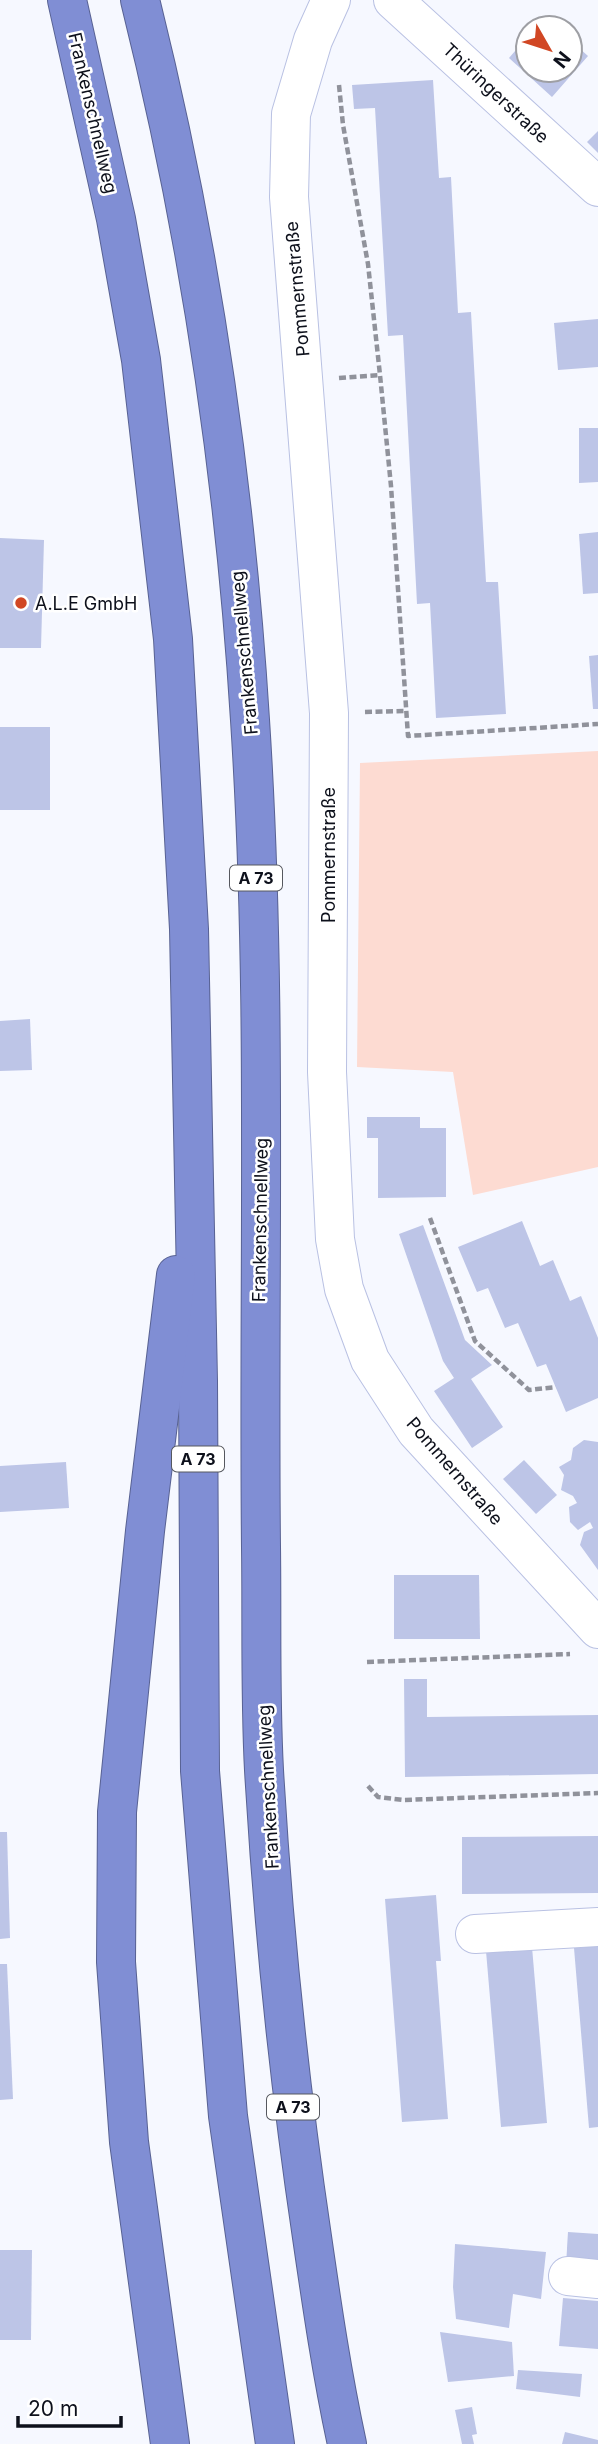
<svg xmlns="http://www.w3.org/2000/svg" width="598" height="2444" font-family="Inter,sans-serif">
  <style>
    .green { fill: #fddbd2 }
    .building { fill: #bdc5e7 }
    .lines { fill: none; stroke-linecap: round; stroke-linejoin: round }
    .minor-casing { stroke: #b9c1e3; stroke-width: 40 }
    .highway-casing { stroke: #586293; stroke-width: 40 }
    .path { stroke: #90929b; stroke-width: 4.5; stroke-dasharray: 7 3.5; stroke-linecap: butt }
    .minor { stroke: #fff; stroke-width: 38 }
    .highway { stroke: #808ed4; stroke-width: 38 }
    .poi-dot { fill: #d14724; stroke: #fff; stroke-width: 2.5 }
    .labels { text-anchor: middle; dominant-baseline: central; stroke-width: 5; stroke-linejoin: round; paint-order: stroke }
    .shield { fill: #fff; stroke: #56585f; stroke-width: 2 }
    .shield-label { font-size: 16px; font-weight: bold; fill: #0d101b }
    .street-label { font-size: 18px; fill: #0d101b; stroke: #fff }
    .poi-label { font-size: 18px; fill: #0d101b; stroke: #fff; text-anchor: start }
  </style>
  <rect width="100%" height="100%" fill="#f6f8ff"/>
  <polygon class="green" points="598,751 598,1167 473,1195 453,1072 357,1067 360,763"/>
  <g class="building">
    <polygon points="545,17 557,28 535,28"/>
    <polygon points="528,36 528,70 570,70 570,40 588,56 552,97 509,58"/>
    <polygon points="433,80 439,178 451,177 458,313 471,312 486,582 498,582 506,714 436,718 430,603 417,604 403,335 388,336 375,108 354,109 352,85"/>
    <polygon points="598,131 598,153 587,142"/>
    <polygon points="598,319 598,367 558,370 554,323"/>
    <polygon points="579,428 598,428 598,482 579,483"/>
    <polygon points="598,532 598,593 583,594 579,534"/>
    <polygon points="0,538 44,540 41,648 0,648"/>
    <polygon points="598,655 598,709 593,709 589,656"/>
    <rect x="0" y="727" width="50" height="83"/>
    <polygon points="30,1019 32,1070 0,1071 0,1021"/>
    <polygon points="367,1117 420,1117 420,1128 446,1128 446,1197 378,1198 378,1138 367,1138"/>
    <polygon points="522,1221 540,1266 553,1260 570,1301 581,1296 598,1338 598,1398 566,1412 546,1364 537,1367 518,1323 505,1328 488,1288 477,1292 458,1247"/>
    <polygon points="423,1225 465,1340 492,1365 471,1379 503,1427 472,1448 434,1391 454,1378 443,1361 399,1234"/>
    <polygon points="584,1440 598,1442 598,1570 580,1545 584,1532 593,1528 590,1522 578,1530 570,1522 569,1507 577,1503 573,1496 561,1490 564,1475 559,1467 571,1460 573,1448"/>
    <polygon points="524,1460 557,1495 536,1514 503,1479"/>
    <polygon points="66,1462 69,1508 0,1512 0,1466"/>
    <polygon points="394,1575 479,1575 480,1639 394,1639"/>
    <polygon points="404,1679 427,1679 427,1717 598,1715 598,1774 405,1777"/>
    <polygon points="0,1832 7,1832 10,1938 0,1939"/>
    <polygon points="598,1836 598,1893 462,1894 462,1837"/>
    <polygon points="436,1895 441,1961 436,1961 448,2119 402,2122 385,1899"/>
    <polygon points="598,1946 598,2127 589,2128 574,1948"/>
    <polygon points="532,1947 547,2123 501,2127 486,1951"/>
    <polygon points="0,1964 7,1964 13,2099 0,2100"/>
    <polygon points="568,2232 598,2234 598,2267 566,2265"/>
    <polygon points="455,2244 546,2252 541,2299 513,2294 509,2328 456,2319 453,2287"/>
    <polygon points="0,2250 32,2250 31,2340 0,2340"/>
    <polygon points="563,2298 598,2301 598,2349 559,2346"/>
    <polygon points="440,2332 512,2342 514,2376 448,2382"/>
    <polygon points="518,2370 582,2374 580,2397 516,2389"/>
    <polygon points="472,2407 477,2434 472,2435 474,2444 462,2444 455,2410"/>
    <polygon points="565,2432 598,2440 598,2444 562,2444"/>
  </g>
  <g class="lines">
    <g class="minor-casing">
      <g id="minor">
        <polyline points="331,0 313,40 291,114 289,197 329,713 327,1072 335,1239 344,1289 370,1360 416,1431 598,1629"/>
        <polyline points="393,0 598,187"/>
        <polyline points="475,1934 598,1927"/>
        <polyline points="568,2276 598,2279"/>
      </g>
    </g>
    <g class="highway-casing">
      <g id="highway">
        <polyline points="67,0 116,219 141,360 173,639 189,929 198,1381 200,1771 228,2116 275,2444"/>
        <path d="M 140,0 C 199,236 235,477 250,720 C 268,995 258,1272 261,1547 C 262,1621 260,1696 264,1770 C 273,1926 289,2082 312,2237 C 322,2306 332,2375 347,2444"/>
        <polyline points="170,2444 129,2142 116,1962 117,1812 145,1531 176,1275"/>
      </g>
    </g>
    <g class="path">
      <polyline points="339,85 343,125 368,264 380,375 391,486 408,736 598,724"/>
      <polyline points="339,378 380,375"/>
      <polyline points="365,712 406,711"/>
      <polyline points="430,1218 475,1341 529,1390 556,1387"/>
      <polyline points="367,1662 570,1654"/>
      <polyline points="368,1786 378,1797 404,1800 598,1793"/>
    </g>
    <use href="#minor" class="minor"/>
    <use href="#highway" class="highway"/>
  </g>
  <circle class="poi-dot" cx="21" cy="603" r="7"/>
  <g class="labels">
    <g class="shield">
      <rect x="230" y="865.5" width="52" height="25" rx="5"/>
      <rect x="172" y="1446.5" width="52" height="25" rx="5"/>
      <rect x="267" y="2094.5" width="52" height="25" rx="5"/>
    </g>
    <g class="shield-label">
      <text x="256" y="878">A 73</text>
      <text x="198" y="1459">A 73</text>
      <text x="293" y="2107">A 73</text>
    </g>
    <g class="street-label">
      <text transform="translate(496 93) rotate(43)">Thüringerstraße</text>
      <text transform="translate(93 113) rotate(77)">Frankenschnellweg</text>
      <text transform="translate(297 289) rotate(-95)">Pommernstraße</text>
      <text transform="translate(244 653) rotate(-95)">Frankenschnellweg</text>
      <text transform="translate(328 855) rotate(-90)">Pommernstraße</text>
      <text transform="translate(260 1220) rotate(-89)">Frankenschnellweg</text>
      <text transform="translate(455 1471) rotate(49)">Pommernstraße</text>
      <text transform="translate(268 1787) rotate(-93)">Frankenschnellweg</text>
    </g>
    <g class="poi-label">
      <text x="35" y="603">A.L.E GmbH</text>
    </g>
  </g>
  <g transform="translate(549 49) rotate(129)"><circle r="33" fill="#ffffff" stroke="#9e9fa4" stroke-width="2"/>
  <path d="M0-5L12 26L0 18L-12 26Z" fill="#d14724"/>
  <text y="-10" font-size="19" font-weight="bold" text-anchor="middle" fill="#0d101b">N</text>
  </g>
  <path d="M18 2416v10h103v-10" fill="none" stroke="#0d101b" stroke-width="3.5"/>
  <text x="28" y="2416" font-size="21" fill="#0d101b" stroke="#ffffff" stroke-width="5" paint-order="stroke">20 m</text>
</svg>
